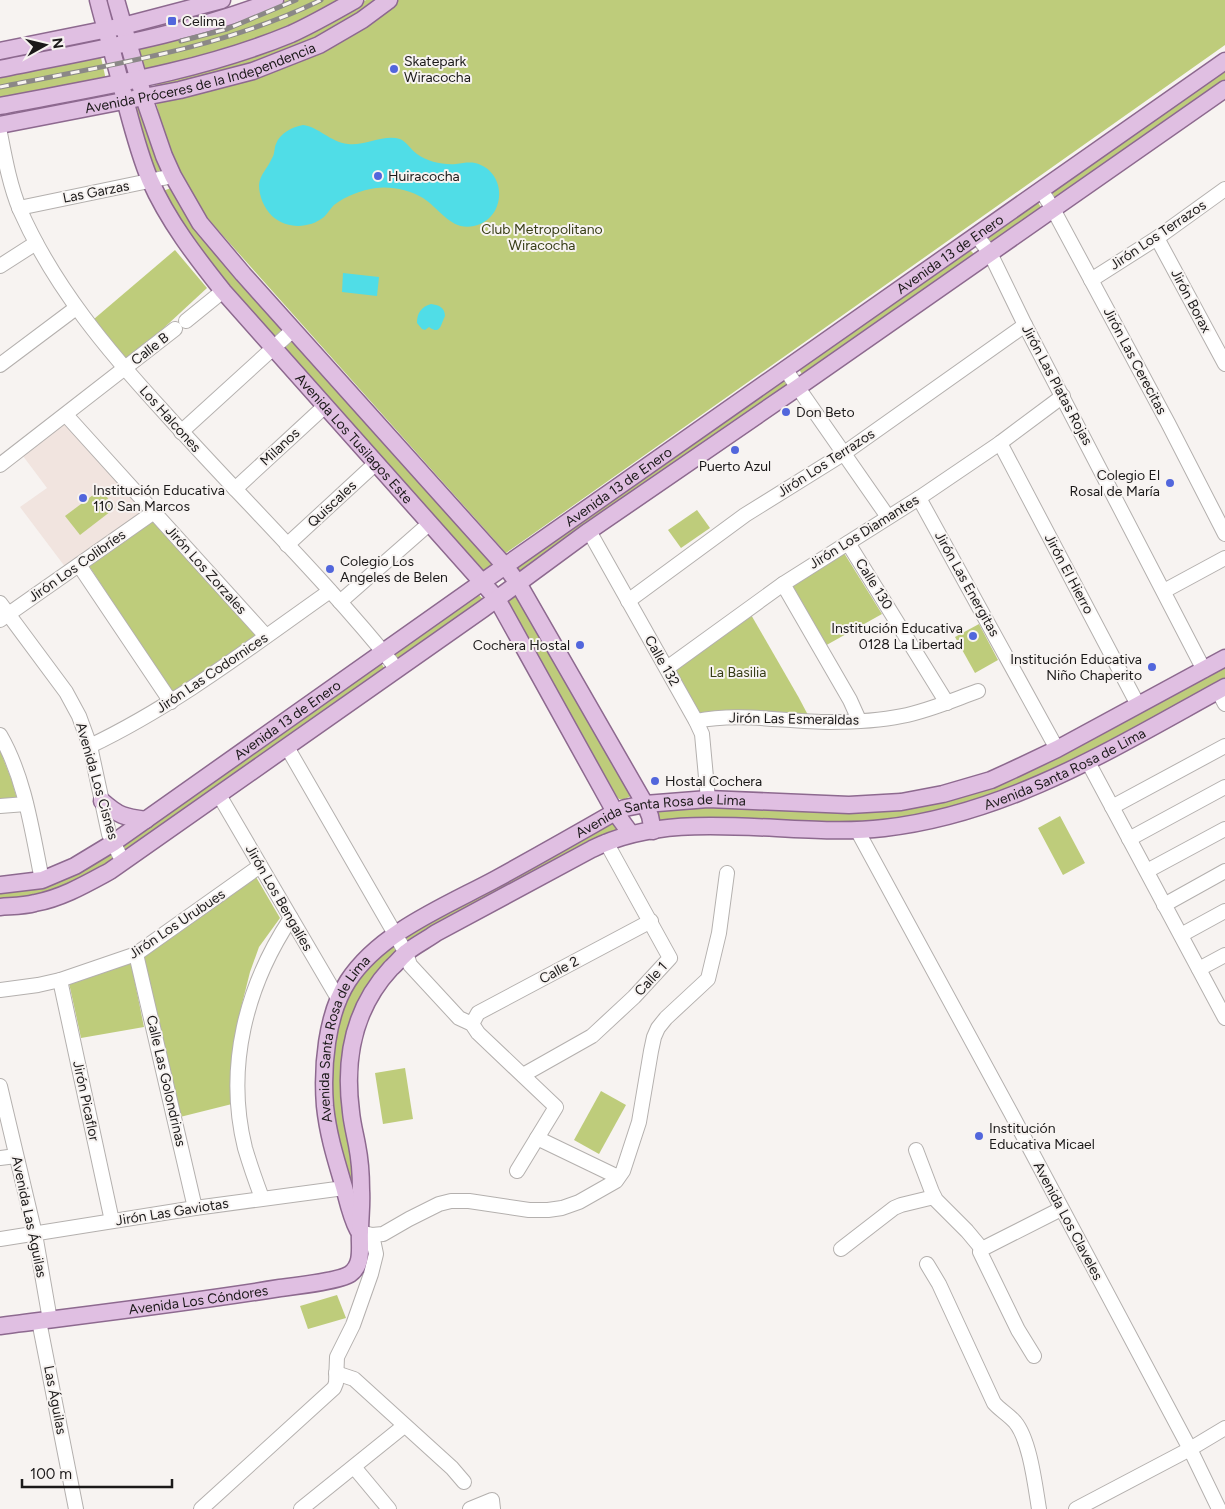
<svg xmlns="http://www.w3.org/2000/svg" width="1225" height="1509" font-family="Figtree,sans-serif">
  <style>
    .built { fill: #f1e4df }
    .green { fill: #becc7b }
    .water { fill: #50dde7 }
    .lines { fill: none; stroke-linecap: round; stroke-linejoin: round }
    .minor-casing { stroke: #b4b0ae; stroke-width: 16 }
    .major-casing { stroke: #8d698f; stroke-width: 19 }
    .minor { stroke: #fff; stroke-width: 14 }
    .major { stroke: #e0bfe2; stroke-width: 16 }
    .rail-casing { stroke: #8b8887; stroke-width: 5 }
    .rail { stroke: #f7f3f1; stroke-width: 3; stroke-dasharray: 9; stroke-linecap: butt }
    .poi-dot { fill: #5266dc; stroke: #f7f3f1; stroke-width: 2 }
    .labels { text-anchor: middle; dominant-baseline: central; stroke-width: 4; stroke-linejoin: round; paint-order: stroke }
    .poi-label { font-size: 14px; fill: #1b1919; stroke: #f7f3f1; text-anchor: start }
    .street-label { font-size: 14px; fill: #1b1919; stroke: #f7f3f1 }
    .park-label { font-size: 14px; fill: #383e17; stroke: #f7f3f1 }
  </style>
  <rect width="100%" height="100%" fill="#f7f3f1"/>
  <polygon class="built" points="61,424 68,425 145,511 66,568 20,507 47,488 23,456"/>
  <g class="green">
    <polygon points="286,0 343,0 291,26 218,52 144,72 136,46 232,21"/>
    <path d="M 366,0 L 384,0 L 281,57 L 152,89 L 159,82 C 190,74 222,67 252,57 C 290,45 334,23 366,0 Z"/>
    <polygon points="398,0 1225,0 1225,45 506,553 201,211 184,185 163,131 156,102 379,13"/>
    <polygon points="100,53 106,80 0,101 0,74"/>
    <polygon points="1225,65 1225,84 1057,202 1052,192"/>
    <polygon points="136,106 142,106 167,171 156,174 132,108"/>
    <polygon points="176,186 284,330 277,335 273,335 204,261 163,191"/>
    <polygon points="1035,198 1043,210 991,247 983,235"/>
    <polygon points="969,249 974,254 975,259 803,376 799,369"/>
    <polygon points="175,250 207,288 127,362 94,319"/>
    <polygon points="293,339 496,565 487,573 481,571 286,349 286,346"/>
    <polygon points="781,377 791,382 521,574 515,568"/>
    <polygon points="101,489 115,508 80,535 65,516"/>
    <polygon points="697,510 710,528 681,548 668,530"/>
    <polygon points="153,521 258,634 173,694 89,566"/>
    <polygon points="844,553 882,614 823,647 790,588"/>
    <path d="M 516,592 L 632,794 C 629,798 624,800 619,799 L 617,797 L 508,602 L 508,599 Z"/>
    <polygon points="477,593 482,598 484,601 399,661 393,654"/>
    <polygon points="750,613 799,698 809,717 698,717 672,671"/>
    <polygon points="979,624 998,660 975,673 955,637"/>
    <polygon points="381,663 385,669 129,854 120,847"/>
    <polygon points="1225,666 1225,682 1098,750 971,806 855,825 658,823 657,808 954,796"/>
    <polygon points="0,750 12,781 17,799 0,800"/>
    <polygon points="1060,816 1085,863 1063,875 1038,828"/>
    <polygon points="612,821 617,830 615,833 409,944 404,938 405,933"/>
    <polygon points="111,852 115,859 75,886 0,903 0,890"/>
    <polygon points="256,877 280,918 259,947 250,972 238,1020 232,1104 176,1118 140,958"/>
    <polygon points="394,946 398,952 352,1023 358,1176 355,1215 337,1151 328,1075 343,1000 370,962"/>
    <polygon points="131,963 144,1027 81,1038 69,983"/>
    <polygon points="405,1068 413,1119 383,1124 375,1073"/>
    <polygon points="601,1091 626,1105 599,1154 574,1140"/>
    <polygon points="337,1295 346,1318 308,1329 300,1306"/>
  </g>
  <g class="water">
    <path d="M 303,125 C 319,127 330,142 348,144 C 365,146 384,134 400,139 C 407,142 410,149 417,154 C 428,162 443,165 456,164 C 463,163 469,162 475,163 C 508,171 507,219 474,226 C 451,231 440,209 423,198 C 410,190 391,186 376,188 C 361,190 346,196 334,205 C 330,209 328,213 324,217 C 309,229 286,229 272,216 C 264,208 259,196 259,185 C 260,174 268,168 272,158 C 275,154 274,148 276,144 C 280,133 292,127 303,125 Z"/>
    <polygon points="343,273 379,277 377,296 342,292"/>
    <path d="M 431,304 C 438,305 445,307 445,316 C 441,323 441,336 429,327 L 425,330 L 422,329 L 417,323 C 417,313 421,307 431,304 Z"/>
  </g>
  <g class="lines">
    <g class="minor-casing">
      <g id="minor">
        <path d="M 0,133 C 5,159 10,186 20,210 C 54,287 108,351 164,412 C 241,498 325,579 397,669"/>
        <polyline points="1041,190 1053,209 1168,423 1225,534"/>
        <polyline points="19,208 173,176"/>
        <polyline points="976,235 990,253 1025,325 1204,670"/>
        <polyline points="1157,238 1225,364"/>
        <polyline points="0,266 36,243"/>
        <polyline points="1091,280 1157,238 1225,189"/>
        <polyline points="186,321 223,291"/>
        <polyline points="0,365 76,308"/>
        <polyline points="785,369 888,517"/>
        <polyline points="66,415 266,636"/>
        <polyline points="181,432 293,330"/>
        <polyline points="1000,443 1138,705"/>
        <polyline points="0,465 175,329"/>
        <polyline points="235,489 325,406"/>
        <polyline points="919,498 1057,749"/>
        <polyline points="589,531 696,721 702,734 708,799"/>
        <polyline points="848,543 947,703"/>
        <polyline points="287,545 376,463"/>
        <polyline points="79,565 171,702"/>
        <polyline points="783,584 850,700 859,720"/>
        <polyline points="1164,591 1225,558"/>
        <polyline points="628,601 745,515 843,454 1025,325"/>
        <polyline points="340,602 430,523"/>
        <polyline points="0,603 66,692 79,716 90,746 109,834 123,862"/>
        <polyline points="0,620 154,512"/>
        <polyline points="667,668 783,584 919,498 1000,443 1063,396"/>
        <polyline points="1218,691 1225,704"/>
        <path d="M 696,721 C 740,712 785,722 830,722 C 854,722 878,721 902,716 C 928,711 953,700 978,691"/>
        <path d="M 0,735 C 25,778 32,831 42,880"/>
        <path d="M 90,746 C 176,705 252,646 330,591"/>
        <polyline points="287,747 406,953 410,965 459,1018 472,1024 478,1033 556,1107 517,1171"/>
        <polyline points="1088,762 1225,1018"/>
        <polyline points="219,795 339,1000"/>
        <polyline points="0,806 26,804"/>
        <polyline points="1112,807 1225,746"/>
        <polyline points="857,830 1011,1113 1190,1449 1219,1509"/>
        <polyline points="1129,839 1225,787"/>
        <polyline points="1147,871 1225,829"/>
        <polyline points="1164,905 1225,871"/>
        <polyline points="1181,935 1225,911"/>
        <polyline points="136,954 195,1208"/>
        <polyline points="1199,969 1225,955"/>
        <polyline points="60,980 112,1221"/>
        <polyline points="0,990 38,985 60,980 136,954 260,866"/>
        <polyline points="472,1024 478,1013 651,921"/>
        <polyline points="523,1075 592,1036 634,997 670,958 606,842"/>
        <polyline points="0,1086 35,1234 50,1320"/>
        <polyline points="537,1138 618,1177"/>
        <polyline points="916,1150 932,1192 936,1200 967,1231 982,1249"/>
        <polyline points="0,1158 16,1156"/>
        <path d="M 262,1198 C 256,1182 250,1165 245,1148 C 225,1067 246,986 291,918"/>
        <polyline points="360,1232 372,1235 383,1234 409,1219 439,1204 451,1201 469,1201 529,1210 548,1210 562,1208 579,1202 616,1181 623,1171 639,1122 651,1051 654,1037 658,1028 666,1018 708,979 719,933 727,873"/>
        <polyline points="0,1239 195,1208 344,1188"/>
        <polyline points="841,1249 894,1208 901,1205 934,1197"/>
        <path d="M 927,1264 L 939,1284 L 994,1403 C 1000,1410 1008,1414 1015,1422 C 1030,1440 1035,1485 1039,1509"/>
        <polyline points="39,1321 76,1509"/>
        <polyline points="1034,1356 1018,1330 980,1252 982,1249 1061,1209"/>
        <polyline points="336,1373 354,1379 452,1468 464,1482"/>
        <polyline points="354,1467 389,1509"/>
        <polyline points="201,1509 334,1388 336,1383 337,1357 353,1325 371,1274 376,1254 372,1235"/>
        <polyline points="301,1509 404,1426"/>
        <polyline points="470,1509 492,1500 493,1509"/>
        <polyline points="1076,1509 1190,1449 1225,1428"/>
      </g>
    </g>
    <g class="major-casing">
      <g id="major">
        <path id="s1" d="M 98,0 C 105,28 114,56 121,85 C 130,117 137,149 150,180 C 168,221 196,257 223,291 L 497,599 L 615,812 L 631,834"/>
        <polyline points="116,0 144,98 164,156 173,176 200,223 243,274 505,566 518,583 645,804 650,816 653,831"/>
        <polyline points="0,51 123,26 222,0"/>
        <path d="M 0,69 C 92,50 187,35 275,0"/>
        <path d="M 0,106 C 98,87 199,72 291,34 C 313,24 334,12 355,0"/>
        <path id="s2" d="M 0,125 L 180,90 L 253,71 L 319,45 L 362,20 L 389,0"/>
        <path d="M 102,801 C 119,816 124,817 146,820"/>
        <path id="s3" d="M 0,885 L 42,880 L 75,866 L 113,843 L 505,566 L 1225,61"/>
        <path d="M 0,907 C 11,906 24,906 35,903 C 62,898 86,884 110,871 L 483,609 L 589,531 L 797,388 L 1225,89"/>
        <path id="s4" d="M 358,1230 C 351,1217 348,1202 344,1187 C 336,1160 328,1135 325,1106 C 322,1068 326,1015 348,981 C 380,932 446,906 496,879 C 536,857 575,835 615,812 L 625,808 L 645,804 L 708,799 L 849,805 L 901,802 L 943,794 L 991,780 L 1015,769 L 1057,749 L 1225,658"/>
        <path id="s5" d="M 0,1326 C 93,1314 187,1303 280,1288 C 295,1286 340,1281 350,1274 C 364,1264 359,1246 360,1232 C 360,1218 362,1204 361,1190 C 361,1175 360,1160 357,1145 C 355,1134 352,1123 351,1112 C 344,1059 354,1008 391,968 C 397,963 401,957 407,952 C 416,945 426,940 436,933 L 592,849 C 679,805 791,839 884,828 C 1009,814 1117,746 1225,687"/>
      </g>
    </g>
    <use href="#minor" class="minor"/>
    <use href="#major" class="major"/>
    <g class="rail-casing">
      <g id="rail">
        <polyline points="181,41 227,29 296,0"/>
        <path d="M 0,87 C 107,65 222,49 321,0"/>
      </g>
    </g>
    <use href="#rail" class="rail"/>
  </g>
  <g class="poi-dot">
    <rect x="167" y="16" width="10" height="10" rx="2.5"/>
    <circle cx="394" cy="69" r="5"/>
    <circle cx="378" cy="176" r="5"/>
    <circle cx="786" cy="412" r="5"/>
    <circle cx="735" cy="450" r="5"/>
    <circle cx="1170" cy="483" r="5"/>
    <circle cx="83" cy="498" r="5"/>
    <circle cx="330" cy="569" r="5"/>
    <circle cx="973" cy="636" r="5"/>
    <circle cx="580" cy="645" r="5"/>
    <circle cx="1152" cy="667" r="5"/>
    <circle cx="655" cy="781" r="5"/>
    <circle cx="979" cy="1136" r="5"/>
  </g>
  <g class="labels">
    <g class="poi-label">
      <text x="182" y="21">Celima</text>
      <text x="404" y="61">Skatepark<tspan x="404" dy="16">Wiracocha</tspan></text>
      <text x="388" y="176">Huiracocha</text>
      <text x="796" y="412">Don Beto</text>
      <text x="735" y="466" text-anchor="middle">Puerto Azul</text>
      <text x="1160" y="475" text-anchor="end">Colegio El<tspan x="1160" dy="16">Rosal de María</tspan></text>
      <text x="93" y="490">Institución Educativa<tspan x="93" dy="16">110 San Marcos</tspan></text>
      <text x="340" y="561">Colegio Los<tspan x="340" dy="16">Angeles de Belen</tspan></text>
      <text x="963" y="628" text-anchor="end">Institución Educativa<tspan x="963" dy="16">0128 La Libertad</tspan></text>
      <text x="570" y="645" text-anchor="end">Cochera Hostal</text>
      <text x="1142" y="659" text-anchor="end">Institución Educativa<tspan x="1142" dy="16">Niño Chaperito</tspan></text>
      <text x="665" y="781">Hostal Cochera</text>
      <text x="989" y="1128">Institución<tspan x="989" dy="16">Educativa Micael</tspan></text>
    </g>
    <g class="street-label">
      <text stroke="none"><textPath href="#s2" startOffset="206">Avenida Próceres de la Independencia</textPath></text>
      <text transform="translate(96 192) rotate(-11)">Las Garzas</text>
      <text transform="translate(1158 235) rotate(-34)">Jirón Los Terrazos</text>
      <text stroke="none"><textPath href="#s3" startOffset="1146">Avenida 13 de Enero</textPath></text>
      <text transform="translate(1191 301) rotate(62)">Jirón Borax</text>
      <text transform="translate(150 349) rotate(-38)">Calle B</text>
      <text transform="translate(1135 361) rotate(62)">Jirón Las Cerecitas</text>
      <text transform="translate(1057 385) rotate(62)">Jirón Las Platas Rojas</text>
      <text transform="translate(170 419) rotate(48)">Los Halcones</text>
      <text stroke="none"><textPath href="#s1" startOffset="518">Avenida Los Tusilagos Este</textPath></text>
      <text transform="translate(280 447) rotate(-43)">Milanos</text>
      <text transform="translate(826 463) rotate(-33)">Jirón Los Terrazos</text>
      <text stroke="none"><textPath href="#s3" startOffset="741">Avenida 13 de Enero</textPath></text>
      <text transform="translate(332 504) rotate(-43)">Quiscales</text>
      <text transform="translate(864 532) rotate(-32)">Jirón Los Diamantes</text>
      <text transform="translate(77 566) rotate(-35)">Jirón Los Colibríes</text>
      <text transform="translate(206 570) rotate(48)">Jirón Los Zorzales</text>
      <text transform="translate(1069 574) rotate(62)">Jirón El Hierro</text>
      <text transform="translate(874 584) rotate(58)">Calle 130</text>
      <text transform="translate(967 584) rotate(61)">Jirón Las Energitas</text>
      <text transform="translate(662 661) rotate(60)">Calle 132</text>
      <text transform="translate(212 673) rotate(-34)">Jirón Las Codornices</text>
      <text transform="translate(794 719) rotate(1)">Jirón Las Esmeraldas</text>
      <text stroke="none"><textPath href="#s3" startOffset="336">Avenida 13 de Enero</textPath></text>
      <text stroke="none"><textPath href="#s5" startOffset="1396">Avenida Santa Rosa de Lima</textPath></text>
      <text transform="translate(97 781) rotate(74)">Avenida Los Cisnes</text>
      <text stroke="none"><textPath href="#s4" startOffset="620">Avenida Santa Rosa de Lima</textPath></text>
      <text transform="translate(279 898) rotate(60)">Jirón Los Bengalíes</text>
      <text transform="translate(177 924) rotate(-34)">Jirón Los Urubues</text>
      <text transform="translate(559 970) rotate(-28)">Calle 2</text>
      <text transform="translate(651 979) rotate(-47)">Calle 1</text>
      <text stroke="none"><textPath href="#s4" startOffset="200">Avenida Santa Rosa de Lima</textPath></text>
      <text transform="translate(166 1081) rotate(77)">Calle Las Golondrinas</text>
      <text transform="translate(86 1101) rotate(78)">Jirón Picaflor</text>
      <text transform="translate(172 1212) rotate(-9)">Jirón Las Gaviotas</text>
      <text transform="translate(29 1217) rotate(78)">Avenida Las Águilas</text>
      <text transform="translate(1068 1221) rotate(62)">Avenida Los Claveles</text>
      <text stroke="none"><textPath href="#s5" startOffset="200">Avenida Los Cóndores</textPath></text>
      <text transform="translate(55 1400) rotate(79)">Las Águilas</text>
    </g>
    <g class="park-label">
      <text x="542" y="229">Club Metropolitano<tspan x="542" dy="16">Wiracocha</tspan></text>
      <text x="738" y="672">La Basilia</text>
    </g>
  </g>
  <g transform="translate(45 45) rotate(82)" stroke="#f7f3f1" stroke-width="4" paint-order="stroke">
  <path d="M0-4L9 19L0 12L-9 19Z" fill="#1b1919"/>
  <text y="-8" font-size="14" font-weight="bold" text-anchor="middle" fill="#1b1919">N</text>
  </g>
  <path d="M22 1479v8h150v-8" fill="none" stroke="#1b1919" stroke-width="2.5"/>
  <text x="30" y="1479" font-size="15" fill="#1b1919" stroke="#f7f3f1" stroke-width="4" paint-order="stroke">100 m</text>
</svg>
